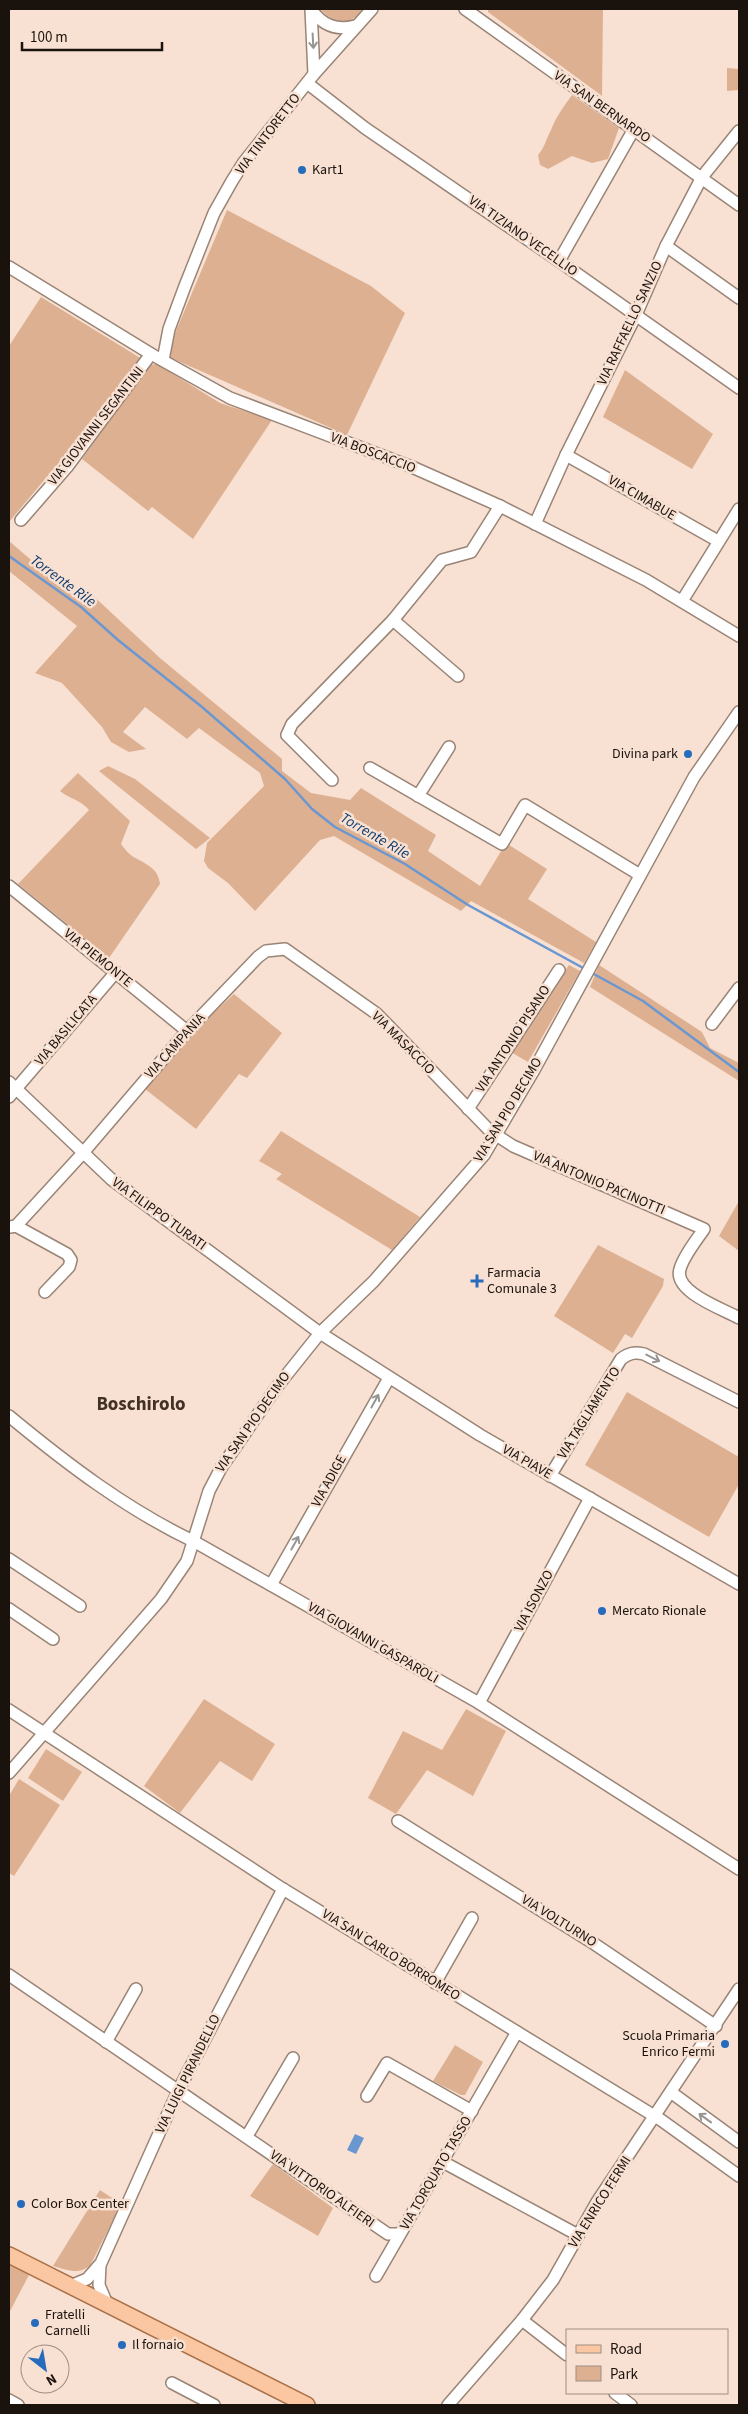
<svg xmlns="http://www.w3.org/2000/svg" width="748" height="2414" font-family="'Source Sans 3',sans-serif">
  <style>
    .green { fill: #deb092 }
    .water { fill: #6a97d0 }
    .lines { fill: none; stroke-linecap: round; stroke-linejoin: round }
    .stream { stroke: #6a97d0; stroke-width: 2.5 }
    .minor-casing { stroke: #998476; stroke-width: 14 }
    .major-casing { stroke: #a96f46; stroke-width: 18 }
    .minor { stroke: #fff; stroke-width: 11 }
    .major { stroke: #fac7a2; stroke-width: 15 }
    .oneway { stroke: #989492 }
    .poi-dot { fill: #266bbc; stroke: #f8e1d2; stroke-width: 2 }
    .labels { text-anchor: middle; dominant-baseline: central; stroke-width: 5; stroke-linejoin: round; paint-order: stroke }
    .street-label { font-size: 14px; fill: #1a120d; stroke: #f8e1d2 }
    .poi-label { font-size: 14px; fill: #1a120d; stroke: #f8e1d2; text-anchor: start }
    .water-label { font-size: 15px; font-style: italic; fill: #0c3a6f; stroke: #f8e1d2 }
    .district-label { font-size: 19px; font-weight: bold; fill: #433125; stroke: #f8e1d2 }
  </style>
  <rect width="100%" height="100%" fill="#f8e1d2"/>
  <g class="green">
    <path d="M 320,9 L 366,9 C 348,25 338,27 320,9 Z"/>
    <polygon points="488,9 603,9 602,96 488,12"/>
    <polygon points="727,68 739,69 739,90 727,91"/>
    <path d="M 572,95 L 619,128 L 608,159 L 592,163 L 572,156 L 548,169 L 540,165 L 538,155 C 545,147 546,139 551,130 C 556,117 564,106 572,95 Z"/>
    <polygon points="227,210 371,286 405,313 347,435 171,358 170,345"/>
    <polygon points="41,297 142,359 72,447 9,522 9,346"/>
    <polygon points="157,364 220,403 272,420 193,539 152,507 148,511 82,459 149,365"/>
    <polygon points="625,370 713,434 692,469 603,417"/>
    <polygon points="9,541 79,601 88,591 160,658 282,759 282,771 311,793 350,800 361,788 436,835 428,851 480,886 506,843 547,869 528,899 596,942 584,963 471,901 461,911 334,836 320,840 255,911 228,883 208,868 204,861 207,843 264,786 260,773 199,728 187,739 145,707 123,732 146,749 129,752 111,742 102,727 62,683 35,673 77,626 9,571"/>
    <polygon points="108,766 135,779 210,838 196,849 99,771"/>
    <path d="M 78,773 L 130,821 L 121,844 C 124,848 128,853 132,856 C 145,864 158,867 160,884 L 109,958 L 18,884 L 89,810 C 81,800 70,799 60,791 Z"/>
    <polygon points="569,965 580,971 528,1062 509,1051"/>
    <polygon points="599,965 702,1032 710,1048 739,1063 739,1081 590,987"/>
    <polygon points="234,994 282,1033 247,1078 239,1074 196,1129 145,1089 199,1026"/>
    <polygon points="281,1131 420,1217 392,1250 276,1179 282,1174 259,1161"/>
    <polygon points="739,1201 739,1251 719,1236"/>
    <polygon points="598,1245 664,1279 663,1286 632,1338 625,1334 613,1353 554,1316"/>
    <polygon points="627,1392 739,1457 739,1484 709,1537 585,1465"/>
    <polygon points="204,1699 275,1744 252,1781 220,1761 180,1813 144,1786"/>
    <polygon points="466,1709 506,1731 473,1796 427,1770 396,1814 368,1798 403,1731 442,1750"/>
    <polygon points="46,1749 82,1772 63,1801 28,1778"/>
    <polygon points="19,1779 60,1805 14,1876 9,1873 9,1796"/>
    <polygon points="455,2045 483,2062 465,2095 461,2095 433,2081"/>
    <polygon points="273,2164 333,2208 318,2236 250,2196"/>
    <path d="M 100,2190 L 121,2204 L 90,2266 C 77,2275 68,2270 53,2266 Z"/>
    <polygon points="9,2263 29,2275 9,2313"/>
  </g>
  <polygon class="water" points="355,2134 364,2138 356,2154 347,2150"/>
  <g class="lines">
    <g class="stream">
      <polyline points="9,556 81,607 118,640 202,707 285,779 312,809 335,827 405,864 468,905 585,969"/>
      <polyline points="592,973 643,1001 739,1072"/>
    </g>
    <g class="minor-casing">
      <g id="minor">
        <polyline points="311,9 314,74"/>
        <path d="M 311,9 C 322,25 336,31 355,26"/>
        <polyline points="465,9 739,205"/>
        <polyline points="307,83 365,128 559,261 739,388"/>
        <polyline points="666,246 739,298"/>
        <polyline points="559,261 634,129"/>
        <polyline points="9,267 151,354 230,398 412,467 500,506 646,580 739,636"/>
        <polyline points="163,360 169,329 185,286 214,213 232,181 244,162 314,74 372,9"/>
        <polyline points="566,455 718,541"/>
        <polyline points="21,520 67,467 151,354"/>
        <polyline points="535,524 566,455 635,317 666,246 702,177 739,131"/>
        <polyline points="682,601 739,509"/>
        <polyline points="393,620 458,676"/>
        <polyline points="370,768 502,844 525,805 640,875"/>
        <polyline points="332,780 287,735 292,724 393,620 442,560 471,552 500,506"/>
        <polyline points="418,796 449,747"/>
        <polyline points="9,886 187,1031"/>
        <polyline points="712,1024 739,988"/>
        <polyline points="9,1082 111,1179 320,1333 480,1435 739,1584"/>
        <polyline points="9,1097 116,972"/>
        <polyline points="468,1109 559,970"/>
        <path d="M 16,1226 L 82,1154 L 187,1031 L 258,957 L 266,951 L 285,949 L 377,1014 L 490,1131 L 513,1146 L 704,1229 C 696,1241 684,1255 680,1269 C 673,1292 723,1309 739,1318"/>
        <polyline points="10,1227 16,1226 67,1254 71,1260 69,1267 45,1292"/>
        <path d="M 9,1416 C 67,1464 126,1509 195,1542 L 479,1703 L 739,1869"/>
        <path d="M 550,1476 L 621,1359 C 629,1353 634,1352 644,1354 L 739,1402"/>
        <polyline points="9,1559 80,1606"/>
        <polyline points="271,1585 389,1378"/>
        <polyline points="9,1609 53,1639"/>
        <polyline points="479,1703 590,1498"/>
        <polyline points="9,1710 283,1889 661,2120 739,2176"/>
        <polyline points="9,1773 161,1599 187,1561 209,1491 221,1468 276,1388 320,1333 374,1281 484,1155 534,1070 694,777 739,712"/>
        <polyline points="398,1821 590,1941 716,2026"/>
        <polyline points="9,1975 388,2234 399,2234"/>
        <polyline points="435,1983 472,1918"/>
        <polyline points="106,2042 136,1989"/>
        <polyline points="672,2093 739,2142"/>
        <polyline points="367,2096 387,2063 472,2111"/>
        <polyline points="247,2136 293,2058"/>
        <polyline points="443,2162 578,2235"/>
        <polyline points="100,2265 99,2285 107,2304"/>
        <polyline points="376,2276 517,2032"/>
        <polyline points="70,2286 87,2279 101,2263 178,2091 283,1889"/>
        <polyline points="522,2320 567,2355"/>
        <polyline points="172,2383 214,2405"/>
        <polyline points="615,2393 631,2405"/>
        <polyline points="9,2400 18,2405"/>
        <polyline points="448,2405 522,2320 553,2280 597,2202 739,1989"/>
      </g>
    </g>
    <g class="major-casing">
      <polyline id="major" points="9,2255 307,2405"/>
    </g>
    <use href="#minor" class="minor"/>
    <use href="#major" class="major"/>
  </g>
  <defs><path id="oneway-shaft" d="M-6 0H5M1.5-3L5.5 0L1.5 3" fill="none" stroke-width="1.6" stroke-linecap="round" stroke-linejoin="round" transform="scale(1.25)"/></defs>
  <g class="oneway">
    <use href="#oneway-shaft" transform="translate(313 41) rotate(87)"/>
    <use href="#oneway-shaft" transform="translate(653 1358) rotate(27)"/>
    <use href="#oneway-shaft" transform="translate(375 1401) rotate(-61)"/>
    <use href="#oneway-shaft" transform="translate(295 1543) rotate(-61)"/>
    <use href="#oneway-shaft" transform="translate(705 2118) rotate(-144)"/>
  </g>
  <g class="poi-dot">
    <circle cx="302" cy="170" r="5"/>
    <circle cx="688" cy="754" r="5"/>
    <path d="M474.5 1273.5h5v5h5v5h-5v5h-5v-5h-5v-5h5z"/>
    <circle cx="602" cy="1611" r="5"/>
    <circle cx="725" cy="2044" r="5"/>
    <circle cx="21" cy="2204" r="5"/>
    <circle cx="35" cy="2323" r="5"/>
    <circle cx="122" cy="2345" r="5"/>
  </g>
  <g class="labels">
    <g class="street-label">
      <text transform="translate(602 107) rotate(35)">VIA SAN BERNARDO</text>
      <text transform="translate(268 134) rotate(-53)">VIA TINTORETTO</text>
      <text transform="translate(523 236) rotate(35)">VIA TIZIANO VECELLIO</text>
      <text transform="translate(630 323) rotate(-65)">VIA RAFFAELLO SANZIO</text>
      <text transform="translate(96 426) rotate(-52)">VIA GIOVANNI SEGANTINI</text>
      <text transform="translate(373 453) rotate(21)">VIA BOSCACCIO</text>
      <text transform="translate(642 498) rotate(30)">VIA CIMABUE</text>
      <text transform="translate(98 958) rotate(39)">VIA PIEMONTE</text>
      <text transform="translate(66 1030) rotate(-50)">VIA BASILICATA</text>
      <text transform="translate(513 1039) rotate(-57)">VIA ANTONIO PISANO</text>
      <text transform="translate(403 1043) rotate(45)">VIA MASACCIO</text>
      <text transform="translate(175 1046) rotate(-48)">VIA CAMPANIA</text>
      <text transform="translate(508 1110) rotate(-59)">VIA SAN PIO DECIMO</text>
      <text transform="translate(599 1183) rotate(23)">VIA ANTONIO PACINOTTI</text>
      <text transform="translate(159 1214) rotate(36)">VIA FILIPPO TURATI</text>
      <text transform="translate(589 1413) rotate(-58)">VIA TAGLIAMENTO</text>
      <text transform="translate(253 1422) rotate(-55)">VIA SAN PIO DECIMO</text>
      <text transform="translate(527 1462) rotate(30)">VIA PIAVE</text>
      <text transform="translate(329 1481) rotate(-61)">VIA ADIGE</text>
      <text transform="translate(534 1601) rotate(-62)">VIA ISONZO</text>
      <text transform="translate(373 1643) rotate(30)">VIA GIOVANNI GASPAROLI</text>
      <text transform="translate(559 1921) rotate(32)">VIA VOLTURNO</text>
      <text transform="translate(391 1955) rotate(32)">VIA SAN CARLO BORROMEO</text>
      <text transform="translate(188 2074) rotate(-64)">VIA LUIGI PIRANDELLO</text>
      <text transform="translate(436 2173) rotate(-60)">VIA TORQUATO TASSO</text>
      <text transform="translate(322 2189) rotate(35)">VIA VITTORIO ALFIERI</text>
      <text transform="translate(600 2202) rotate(-58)">VIA ENRICO FERMI</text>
    </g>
    <g class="poi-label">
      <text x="312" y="170">Kart1</text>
      <text x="678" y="754" text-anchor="end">Divina park</text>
      <text x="487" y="1273">Farmacia<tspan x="487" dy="16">Comunale 3</tspan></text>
      <text x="612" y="1611">Mercato Rionale</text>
      <text x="715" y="2036" text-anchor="end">Scuola Primaria<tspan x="715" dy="16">Enrico Fermi</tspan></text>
      <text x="31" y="2204">Color Box Center</text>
      <text x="45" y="2315">Fratelli<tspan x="45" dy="16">Carnelli</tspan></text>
      <text x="132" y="2345">Il fornaio</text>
    </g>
    <g class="water-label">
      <text transform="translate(63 581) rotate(36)">Torrente Rile</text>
      <text transform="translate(375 836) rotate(30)">Torrente Rile</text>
    </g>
    <g class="district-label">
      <text x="141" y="1404">Boschirolo</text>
    </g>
  </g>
  <rect width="748" height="2414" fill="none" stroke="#1a120d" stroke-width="20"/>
  <rect x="566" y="2329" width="162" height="65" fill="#f8e1d2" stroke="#9f8e83"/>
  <rect x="576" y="2345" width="25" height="8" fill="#fac7a2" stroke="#9f8e83"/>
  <text x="610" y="2354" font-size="15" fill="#1a120d">Road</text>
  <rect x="576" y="2366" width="25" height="15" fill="#deb092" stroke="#9f8e83"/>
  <text x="610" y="2379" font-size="15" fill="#1a120d">Park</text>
  <g transform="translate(45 2369) rotate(149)"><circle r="24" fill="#f8e1d2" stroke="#9f8e83"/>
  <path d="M0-4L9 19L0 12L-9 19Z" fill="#266bbc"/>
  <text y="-8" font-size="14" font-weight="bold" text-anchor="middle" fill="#1a120d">N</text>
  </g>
  <path d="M22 42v8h140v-8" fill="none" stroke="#1a120d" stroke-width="2.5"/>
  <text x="30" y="42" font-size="15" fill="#1a120d" stroke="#f8e1d2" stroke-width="4" paint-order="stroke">100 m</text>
</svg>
